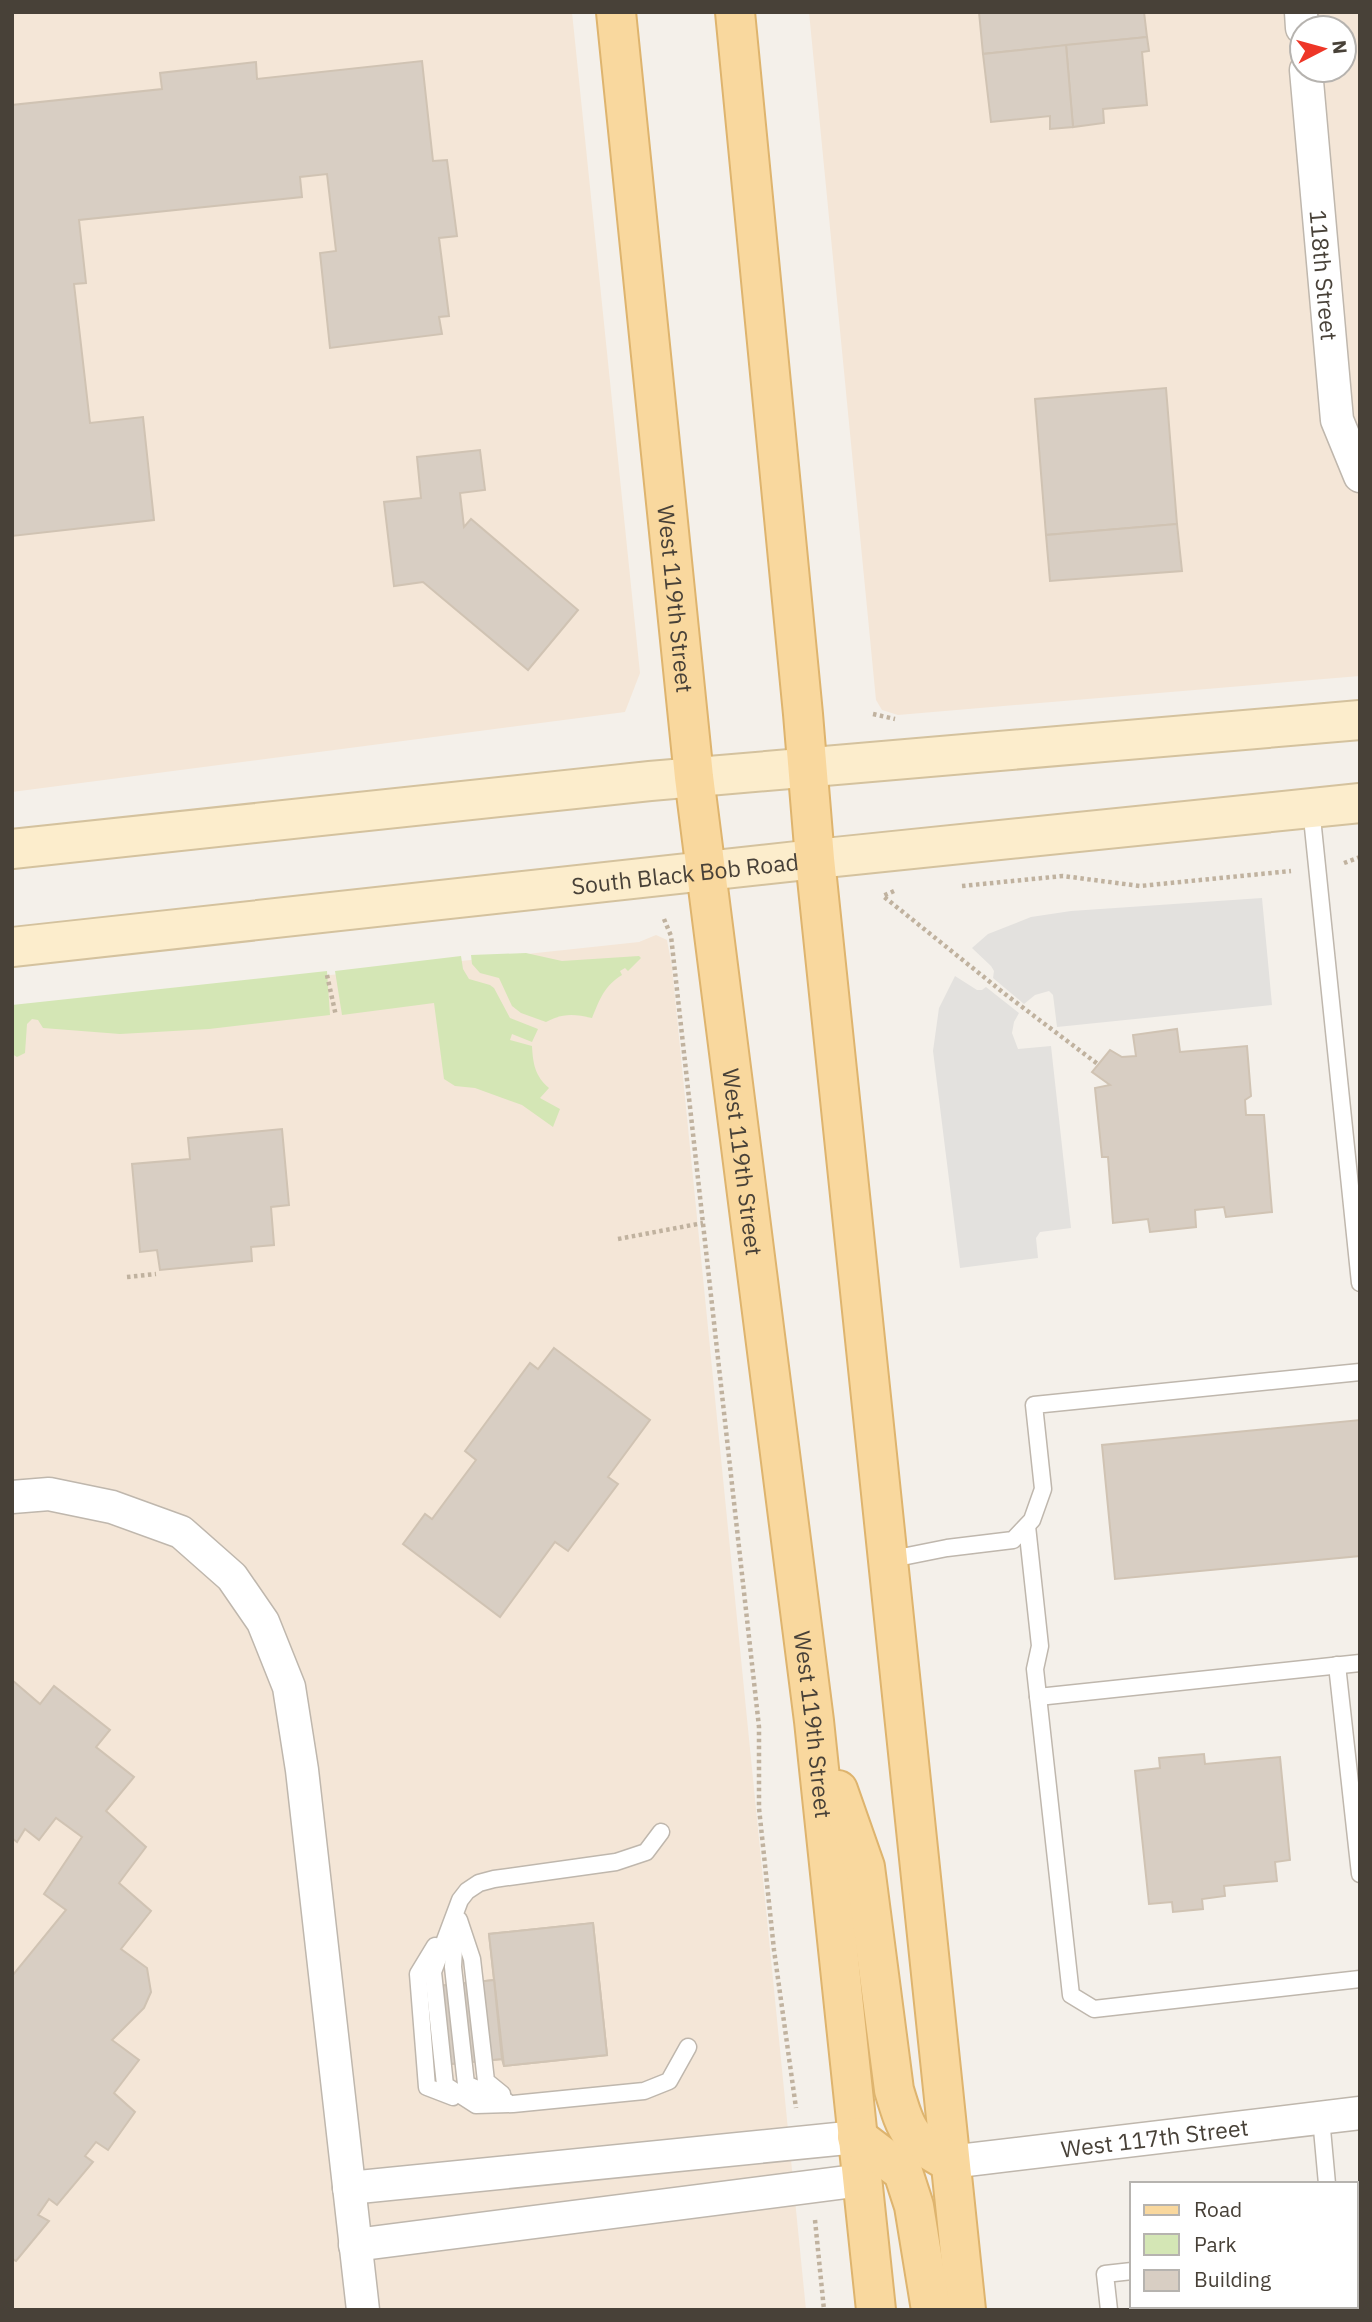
<svg xmlns="http://www.w3.org/2000/svg" width="1372" height="2322" font-family="'IBM Plex Sans',sans-serif">
  <style>
    .commercial { fill: #f4e6d7; fill-rule: evenodd }
    .green { fill: #d4e6b5 }
    .parking { fill: #e3e1de }
    .building { fill: #d8cec3; stroke: #d0c3b3; stroke-width: 2 }
    .lines { fill: none; stroke-linecap: round; stroke-linejoin: round }
    .lane-casing { stroke: #bfb7ad; stroke-width: 19 }
    .street-casing { stroke: #bfb7ad; stroke-width: 35 }
    .secondary-casing { stroke: #d4c29e; stroke-width: 42 }
    .primary-casing { stroke: #deb46e; stroke-width: 42 }
    .path { stroke: #c0b29f; stroke-width: 4.5; stroke-dasharray: 3.5 3.5; stroke-linecap: butt }
    .lane { stroke: #fff; stroke-width: 16 }
    .street { stroke: #fff; stroke-width: 32 }
    .secondary { stroke: #fcedcc; stroke-width: 38 }
    .primary { stroke: #f9d89e; stroke-width: 38 }
    .labels { text-anchor: middle; dominant-baseline: central; stroke-width: 5; stroke-linejoin: round; paint-order: stroke }
    .street-label { font-size: 23px; fill: #484138; stroke: #fff }
  </style>
  <rect width="100%" height="100%" fill="#f4f0ea"/>
  <g class="commercial">
    <polygon points="12,12 572,12 640,673 625,712 12,792"/>
    <path d="M 809,12 L 1360,12 L 1360,676 L 898,715 L 882,710 L 876,700 ZM 1302,28 L 1344,28 L 1344,70 L 1302,70 Z"/>
    <polygon points="656,935 667,940 672,967 806,2310 12,2310 12,1009 639,942"/>
  </g>
  <g class="green">
    <path d="M 526,953 L 562,961 L 639,956 L 641,958 L 628,971 L 625,968 L 620,971 L 622,975 C 604,986 600,999 592,1018 C 574,1014 563,1013 546,1022 L 521,1013 L 512,1006 L 499,978 L 480,973 L 472,964 L 471,955 Z"/>
    <path d="M 461,956 L 463,969 L 469,979 L 490,985 L 494,988 L 510,1018 L 538,1029 L 532,1042 L 512,1034 L 510,1040 L 532,1046 C 533,1064 535,1076 549,1088 L 540,1098 L 560,1109 L 553,1127 L 522,1105 L 475,1088 L 455,1086 L 444,1079 L 434,1003 L 342,1015 L 335,971 Z"/>
    <polygon points="327,971 330,1015 209,1029 120,1034 43,1028 38,1020 32,1019 27,1024 25,1053 17,1057 12,1054 12,1005"/>
  </g>
  <g class="parking">
    <polygon points="1262,898 1272,1005 1057,1027 1053,995 1049,991 1035,995 1024,1004 993,978 994,971 991,966 972,948 988,934 1031,917 1071,911"/>
    <polygon points="955,976 977,990 982,990 986,987 1019,1013 1014,1022 1012,1033 1018,1049 1051,1046 1071,1228 1040,1232 1036,1238 1038,1258 960,1268 933,1051 939,1008"/>
  </g>
  <g class="building">
    <polygon points="979,12 1144,12 1147,37 983,54"/>
    <polygon points="1147,37 1149,51 1142,52 1147,105 1103,109 1104,123 1073,127 1066,45"/>
    <polygon points="1066,45 1073,127 1050,129 1050,116 991,122 983,54"/>
    <polygon points="422,61 433,161 447,160 457,236 439,238 449,316 439,317 442,334 330,348 320,253 336,251 327,174 300,177 302,197 79,220 86,283 74,284 90,423 143,417 154,520 12,536 12,105 162,89 160,73 256,62 257,79"/>
    <polygon points="1166,388 1177,524 1046,535 1035,399"/>
    <polygon points="480,450 485,490 460,493 464,527 471,519 578,610 528,670 423,582 394,586 384,502 421,498 417,457"/>
    <polygon points="1177,524 1182,571 1050,581 1046,535"/>
    <polygon points="1177,1029 1180,1052 1247,1046 1251,1096 1245,1100 1246,1115 1264,1115 1272,1212 1226,1217 1224,1207 1195,1210 1196,1227 1150,1232 1148,1219 1113,1223 1108,1157 1102,1157 1095,1088 1110,1085 1092,1072 1110,1050 1122,1057 1136,1056 1133,1035"/>
    <polygon points="282,1129 289,1205 271,1207 274,1245 251,1247 252,1261 160,1270 157,1250 140,1252 132,1164 190,1159 188,1138"/>
    <polygon points="554,1348 650,1420 608,1477 618,1484 568,1551 555,1542 500,1617 403,1544 425,1514 432,1519 476,1460 465,1451 530,1363 538,1369"/>
    <polygon points="1360,1420 1360,1556 1115,1579 1102,1445"/>
    <polygon points="12,1680 40,1704 54,1686 110,1730 96,1747 134,1777 106,1811 146,1847 119,1883 151,1911 121,1949 147,1968 151,1992 144,2008 112,2040 139,2060 114,2093 135,2112 108,2150 96,2142 85,2156 93,2162 57,2205 49,2199 38,2215 49,2221 16,2261 12,2259 12,1976 66,1910 44,1894 82,1837 56,1818 39,1840 25,1829 17,1842 12,1838"/>
    <polygon points="1204,1754 1205,1764 1280,1757 1290,1860 1275,1862 1277,1881 1224,1886 1225,1896 1202,1899 1203,1909 1173,1912 1172,1902 1149,1904 1135,1771 1160,1768 1159,1758"/>
    <polygon points="593,1923 607,2055 504,2066 502,2059 430,2066 421,1988 494,1980 489,1934"/>
    <polygon points="593,1923 607,2055 504,2066 489,1934"/>
    <polygon points="494,1980 502,2059 430,2066 421,1988"/>
  </g>
  <g class="lines">
    <g class="lane-casing">
      <g id="lane">
        <polyline points="1311,808 1360,1283"/>
        <polyline points="1027,1526 1040,1646 1035,1669 1071,1995 1094,2009 1360,1979"/>
        <polyline points="887,1560 947,1548 1013,1540 1032,1520 1043,1489 1034,1405 1360,1372"/>
        <polyline points="1337,1665 1360,1874"/>
        <polyline points="1038,1697 1360,1663"/>
        <polyline points="661,1832 646,1852 616,1862 494,1879 479,1883 467,1891 460,1900 433,1972 445,2085 476,2105 513,2104 644,2091 669,2081 688,2047"/>
        <polyline points="459,1920 472,1959 486,2081 502,2094"/>
        <polyline points="455,1927 453,1967 466,2084 506,2101"/>
        <polyline points="435,1946 418,1974 427,2087 453,2097"/>
        <polyline points="1321,2118 1327,2184"/>
        <polyline points="1340,2306 1340,2310"/>
        <polyline points="1109,2310 1105,2274 1132,2271"/>
      </g>
    </g>
    <g class="street-casing">
      <g id="street">
        <polyline points="1301,12 1302,28"/>
        <path id="s1" d="M 1306,70 L 1337,420 L 1360,476"/>
        <polyline points="12,1497 49,1494 112,1507 181,1532 232,1577 263,1622 289,1687 302,1770 363,2310"/>
        <path id="s2" d="M 950,2162 L 1360,2113"/>
        <polyline points="349,2188 857,2137"/>
        <polyline points="355,2245 862,2180"/>
      </g>
    </g>
    <g class="secondary-casing">
      <g id="secondary">
        <polyline points="12,849 650,781 1360,720"/>
        <path id="s3" d="M 12,947 L 815,859 L 1360,803"/>
      </g>
    </g>
    <g class="primary-casing">
      <g id="primary">
        <path id="s4" d="M 616,12 L 694,777 L 814,1721 L 876,2310"/>
        <polyline points="735,12 803,714 815,859 966,2310"/>
        <path d="M 838,1790 L 865,1867 L 894,2090 C 907,2133 909,2140 950,2162"/>
        <polyline points="857,2137 903,2172 914,2206 931,2310"/>
      </g>
    </g>
    <g class="path">
      <polyline points="873,714 895,719"/>
      <polyline points="1344,863 1360,857"/>
      <polyline points="962,886 1063,876 1140,886 1291,871"/>
      <polyline points="894,891 883,896 1005,994 1099,1065"/>
      <polyline points="664,919 671,936 759,1727 759,1808 774,1950 796,2108"/>
      <polyline points="327,975 336,1016"/>
      <polyline points="618,1239 703,1223"/>
      <polyline points="127,1277 156,1274"/>
      <polyline points="815,2220 824,2310"/>
    </g>
    <use href="#lane" class="lane"/>
    <use href="#street" class="street"/>
    <use href="#secondary" class="secondary"/>
    <use href="#primary" class="primary"/>
  </g>
  <g class="labels">
    <g class="street-label">
      <text stroke="none"><textPath href="#s1" startOffset="206">118th Street</textPath></text>
      <text stroke="none"><textPath href="#s4" startOffset="590">West 119th Street</textPath></text>
      <text stroke="none"><textPath href="#s3" startOffset="677">South Black Bob Road</textPath></text>
      <text stroke="none"><textPath href="#s4" startOffset="1157">West 119th Street</textPath></text>
      <text stroke="none"><textPath href="#s4" startOffset="1724">West 119th Street</textPath></text>
      <text stroke="none"><textPath href="#s2" startOffset="206">West 117th Street</textPath></text>
    </g>
  </g>
  <rect width="1372" height="2322" fill="none" stroke="#484138" stroke-width="28"/>
  <rect x="1130" y="2182" width="228" height="126" fill="#ffffff" stroke="#b6b3af" stroke-width="2"/>
  <rect x="1144" y="2205" width="35" height="10" fill="#f9d89e" stroke="#b6b3af" stroke-width="2"/>
  <text x="1194" y="2217" font-size="21" fill="#484138">Road</text>
  <rect x="1144" y="2234" width="35" height="21" fill="#d4e6b5" stroke="#b6b3af" stroke-width="2"/>
  <text x="1194" y="2252" font-size="21" fill="#484138">Park</text>
  <rect x="1144" y="2270" width="35" height="21" fill="#d8cec3" stroke="#b6b3af" stroke-width="2"/>
  <text x="1194" y="2287" font-size="21" fill="#484138">Building</text>
  <g transform="translate(1323 49) rotate(84)"><circle r="33" fill="#ffffff" stroke="#b6b3af" stroke-width="2"/>
  <path d="M0-5L12 26L0 18L-12 26Z" fill="#ee3627"/>
  <text y="-10" font-size="19" font-weight="bold" text-anchor="middle" fill="#484138">N</text>
  </g>
</svg>
